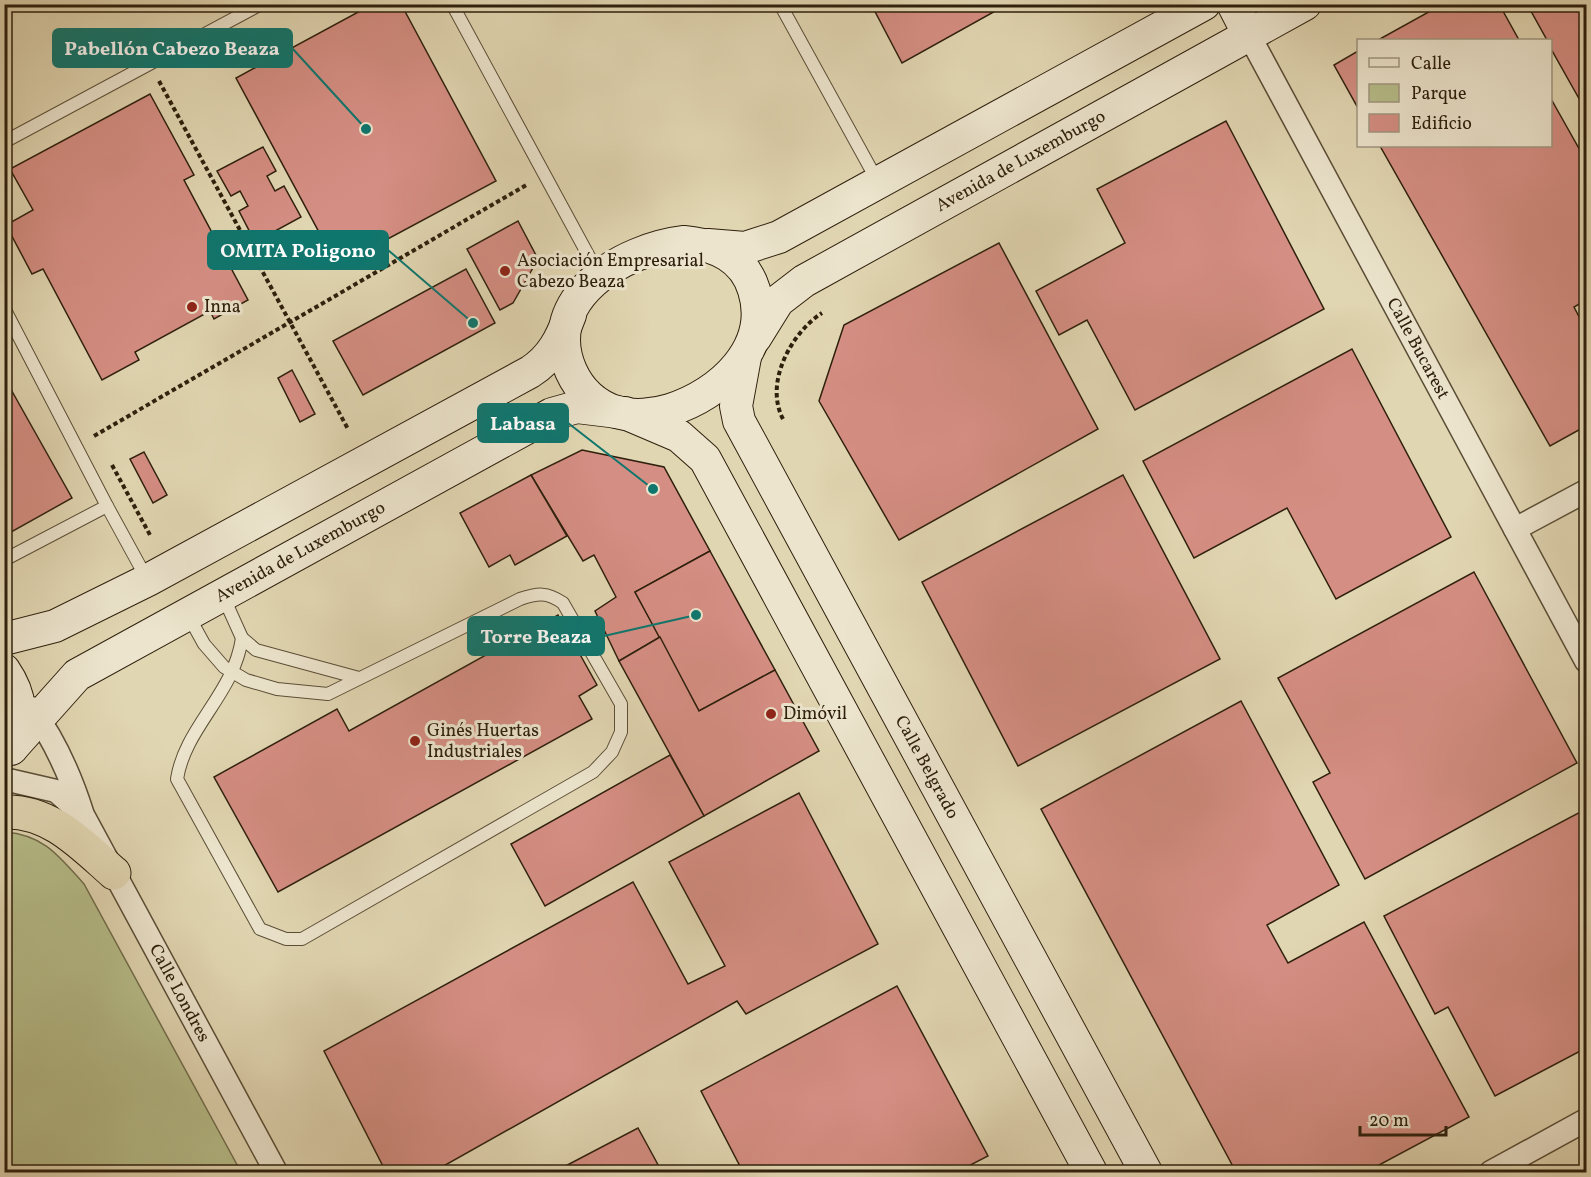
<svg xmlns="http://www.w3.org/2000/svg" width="1591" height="1177" font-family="Vollkorn,serif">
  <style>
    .green { fill: #b6bd8a; stroke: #726e4c; stroke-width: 1.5 }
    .building { fill: #d58e83; stroke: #2e200d; stroke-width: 1.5 }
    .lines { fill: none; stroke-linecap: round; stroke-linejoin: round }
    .service-casing { stroke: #5b4e36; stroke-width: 14 }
    .minor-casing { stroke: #5b4e36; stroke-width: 25 }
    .secondary-casing { stroke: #2e200d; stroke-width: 34 }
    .motorway-casing { stroke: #2e200d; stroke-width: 35 }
    .path { stroke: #2e200d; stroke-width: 4; stroke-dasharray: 4.5 3; stroke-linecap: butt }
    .service { stroke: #ece4cd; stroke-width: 12 }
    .minor { stroke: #ece4cd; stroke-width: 22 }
    .secondary { stroke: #ece4cd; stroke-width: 32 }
    .motorway { stroke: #e1d6b2; stroke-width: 33 }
    .poi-dot { fill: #8f2418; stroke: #ece4cd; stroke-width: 2 }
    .labels { text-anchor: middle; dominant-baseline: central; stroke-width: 6; stroke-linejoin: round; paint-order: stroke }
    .street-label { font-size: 18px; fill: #2e200d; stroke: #ece4cd }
    .poi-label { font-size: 18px; fill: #2e200d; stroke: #ece4cd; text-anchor: start }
    .leader { fill: none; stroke: #0f766e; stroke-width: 2 }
    .callout-dot { fill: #0f766e; stroke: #ece4cd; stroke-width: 2 }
    .callout { fill: #0f766e; stroke: #0f766e; stroke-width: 2 }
    .callout-label { font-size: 20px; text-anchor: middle; font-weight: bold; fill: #fff }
  </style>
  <rect width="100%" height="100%" fill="#e1d6b2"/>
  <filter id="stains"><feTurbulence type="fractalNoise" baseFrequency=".00333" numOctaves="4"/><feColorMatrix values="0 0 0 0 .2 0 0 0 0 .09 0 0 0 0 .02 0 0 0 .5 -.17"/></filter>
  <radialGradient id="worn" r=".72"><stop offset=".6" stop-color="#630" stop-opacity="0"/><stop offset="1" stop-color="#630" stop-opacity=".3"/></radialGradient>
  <path class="green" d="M 5,832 C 44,835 59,856 84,884 L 241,1172 L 5,1172 Z"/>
  <g class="building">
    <polygon points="373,4 401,4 496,181 356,256 351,250 334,260 236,78"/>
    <polygon points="871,4 1008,4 902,63"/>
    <polygon points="1443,4 1499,4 1519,40 1378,40"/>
    <polygon points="1527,4 1586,4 1586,111 1550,47 1550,40 1547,40"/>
    <polygon points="1358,51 1358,108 1334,65"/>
    <polygon points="150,94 194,175 184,180 248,300 214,319 210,311 135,352 139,360 102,380 43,269 32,274 6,225 33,210 10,169"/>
    <polygon points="1550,97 1586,161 1586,300 1574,307 1586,330 1586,426 1550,446 1380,146 1550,146"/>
    <polygon points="1226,121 1324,309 1135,410 1087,320 1059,335 1036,291 1125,243 1097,189"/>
    <polygon points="263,147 276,171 267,176 275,191 284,186 301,217 255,242 239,211 248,206 240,191 231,196 217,171"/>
    <polygon points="518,221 538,259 513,303 500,310 467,249"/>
    <polygon points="999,243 1098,429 899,540 819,401 844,325"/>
    <polygon points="466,269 495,323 363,395 333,341"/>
    <polygon points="1352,349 1451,537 1336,599 1287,508 1194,558 1143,461"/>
    <polygon points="292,370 315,414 300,422 278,378"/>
    <polygon points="4,377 72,498 4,536"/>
    <polygon points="582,450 664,467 710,551 635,592 660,637 619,661 595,611 616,597 594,555 583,561 531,475"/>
    <polygon points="144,452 167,495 153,503 130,459"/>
    <polygon points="531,475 567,536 515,565 510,555 489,567 460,513"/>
    <polygon points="1123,475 1220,659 1018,766 922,582"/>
    <polygon points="710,551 775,670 699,711 635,592"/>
    <polygon points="1474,572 1577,763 1365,879 1313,782 1330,773 1278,678"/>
    <polygon points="558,615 597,685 579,696 592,719 278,892 214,777 337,709 349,731"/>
    <polygon points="660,637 699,711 775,670 819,751 704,816 619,661"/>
    <polygon points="1241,701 1339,885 1267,925 1288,963 1364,922 1469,1117 1366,1172 1236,1172 1041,809"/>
    <polygon points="670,755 704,816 545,906 511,844"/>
    <polygon points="799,793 878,944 746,1014 737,1001 433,1172 386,1172 324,1051 633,882 688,984 725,966 669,862"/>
    <polygon points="1586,809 1586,1048 1495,1096 1448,1007 1435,1014 1384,916"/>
    <polygon points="897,986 988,1156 957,1172 743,1172 701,1091"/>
    <polygon points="638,1128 662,1172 554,1172"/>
  </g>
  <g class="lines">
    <g class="service-casing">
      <g id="service">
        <polyline points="452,4 599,275"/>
        <polyline points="780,4 878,182"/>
        <polyline points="4,142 261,4"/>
        <polyline points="4,308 107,506 4,560"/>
        <polyline points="107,506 147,579"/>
        <polyline points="223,596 242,638 256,650 359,678"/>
        <path d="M 188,615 L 204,644 L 224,667 L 246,680 L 277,689 L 328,694 L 520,599 C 538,593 547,592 563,603 L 621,704 L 621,732 L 612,752 L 593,772 L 302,939 L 286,939 L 260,929 L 177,779 C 185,727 234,694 242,638"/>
      </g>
    </g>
    <g class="minor-casing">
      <g id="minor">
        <path id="s1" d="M 1250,37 L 1586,661"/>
        <polyline points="1515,529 1586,491"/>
        <path id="s2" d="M 31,708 C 55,740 71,777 83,815 L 276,1172"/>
        <polyline points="4,779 56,791 82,814"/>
        <polyline points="1491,1172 1586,1120"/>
      </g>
    </g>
    <g class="secondary-casing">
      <g id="secondary">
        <polyline points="1233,4 1250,37"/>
        <path d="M 684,242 C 716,245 744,257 754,290 C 772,347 721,394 670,410 C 654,415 633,417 616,412 C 595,405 580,391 571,371 C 539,298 624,249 684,242 Z"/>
        <polyline points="708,245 745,248 779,237 1204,4"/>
        <path id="s3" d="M 755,338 L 778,301 L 804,281 L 1305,4"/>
        <path id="s4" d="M 745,357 L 736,406 L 739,421 L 1146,1172"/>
        <polyline points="625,413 679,436 705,459 1091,1172"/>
        <path d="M 4,639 L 55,626 L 148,580 L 530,372 C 552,358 561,339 570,315"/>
        <path d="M 4,670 C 22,696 23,718 12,748"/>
        <path id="s5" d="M 11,749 L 77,675 L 552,414 L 577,407 L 618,412"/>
      </g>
    </g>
    <g class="motorway-casing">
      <path id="motorway" d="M 4,812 C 50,810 82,845 114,873"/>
    </g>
    <g class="path">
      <polyline points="159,81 348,429"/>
      <path d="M 783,419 C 764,383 791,333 822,313"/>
      <polyline points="94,436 528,184"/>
      <polyline points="112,465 150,535"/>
    </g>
    <use href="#service" class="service"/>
    <use href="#minor" class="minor"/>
    <use href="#secondary" class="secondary"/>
    <use href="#motorway" class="motorway"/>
  </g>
  <g class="poi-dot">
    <circle cx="505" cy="271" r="6"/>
    <circle cx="192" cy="307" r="6"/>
    <circle cx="771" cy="714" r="6"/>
    <circle cx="415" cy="741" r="6"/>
  </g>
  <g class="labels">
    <g class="street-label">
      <text stroke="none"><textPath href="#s3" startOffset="324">Avenida de Luxemburgo</textPath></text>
      <text stroke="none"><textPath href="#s1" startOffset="354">Calle Bucarest</textPath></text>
      <text stroke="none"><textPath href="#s5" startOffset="354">Avenida de Luxemburgo</textPath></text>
      <text stroke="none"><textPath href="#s4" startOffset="459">Calle Belgrado</textPath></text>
      <text stroke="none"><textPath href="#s2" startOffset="322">Calle Londres</textPath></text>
    </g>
    <g class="poi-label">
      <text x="517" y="261">Asociación Empresarial<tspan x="517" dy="21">Cabezo Beaza</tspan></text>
      <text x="204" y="307">Inna</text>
      <text x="783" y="714">Dimóvil</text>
      <text x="427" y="731">Ginés Huertas<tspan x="427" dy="21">Industriales</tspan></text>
    </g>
  </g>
  <path class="leader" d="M366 129L292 48M473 323L388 250M653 489L568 423M696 615L604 636"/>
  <g class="callout-dot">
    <circle cx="366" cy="129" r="6"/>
    <circle cx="473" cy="323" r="6"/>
    <circle cx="653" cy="489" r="6"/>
    <circle cx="696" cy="615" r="6"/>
  </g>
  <g class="callout">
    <rect x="53" y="29" width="239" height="38" rx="6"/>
    <rect x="208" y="231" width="180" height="38" rx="6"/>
    <rect x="478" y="404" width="90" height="38" rx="6"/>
    <rect x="468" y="617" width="136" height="38" rx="6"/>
  </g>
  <g class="callout-label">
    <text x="172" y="55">Pabellón Cabezo Beaza</text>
    <text x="298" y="257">OMITA Poligono</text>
    <text x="523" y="430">Labasa</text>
    <text x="536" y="643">Torre Beaza</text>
  </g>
  <rect width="1591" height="1177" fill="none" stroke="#e1d6b2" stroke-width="24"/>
  <rect x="6" y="6" width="1579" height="1165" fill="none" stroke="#2e200d" stroke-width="3"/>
  <rect x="12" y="12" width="1567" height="1153" fill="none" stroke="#2e200d" stroke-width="1.5"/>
  <rect x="1357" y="39" width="195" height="108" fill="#ece4cd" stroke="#a09680" stroke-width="1.5"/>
  <rect x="1369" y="58" width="30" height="9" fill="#ece4cd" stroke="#a09680" stroke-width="1.5"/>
  <text x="1411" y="69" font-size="18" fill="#2e200d">Calle</text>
  <rect x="1369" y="84" width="30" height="18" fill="#b6bd8a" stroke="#a09680" stroke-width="1.5"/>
  <text x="1411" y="99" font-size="18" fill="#2e200d">Parque</text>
  <rect x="1369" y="114" width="30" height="18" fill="#d58e83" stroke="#a09680" stroke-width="1.5"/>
  <text x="1411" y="129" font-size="18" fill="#2e200d">Edificio</text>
  <path d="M1360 1126v9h86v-9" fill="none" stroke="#2e200d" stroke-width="3"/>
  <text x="1369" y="1126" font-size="18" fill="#2e200d" stroke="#ece4cd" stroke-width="4.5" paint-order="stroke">20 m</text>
  <rect width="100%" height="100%" filter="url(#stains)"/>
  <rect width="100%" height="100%" fill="url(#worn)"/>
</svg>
